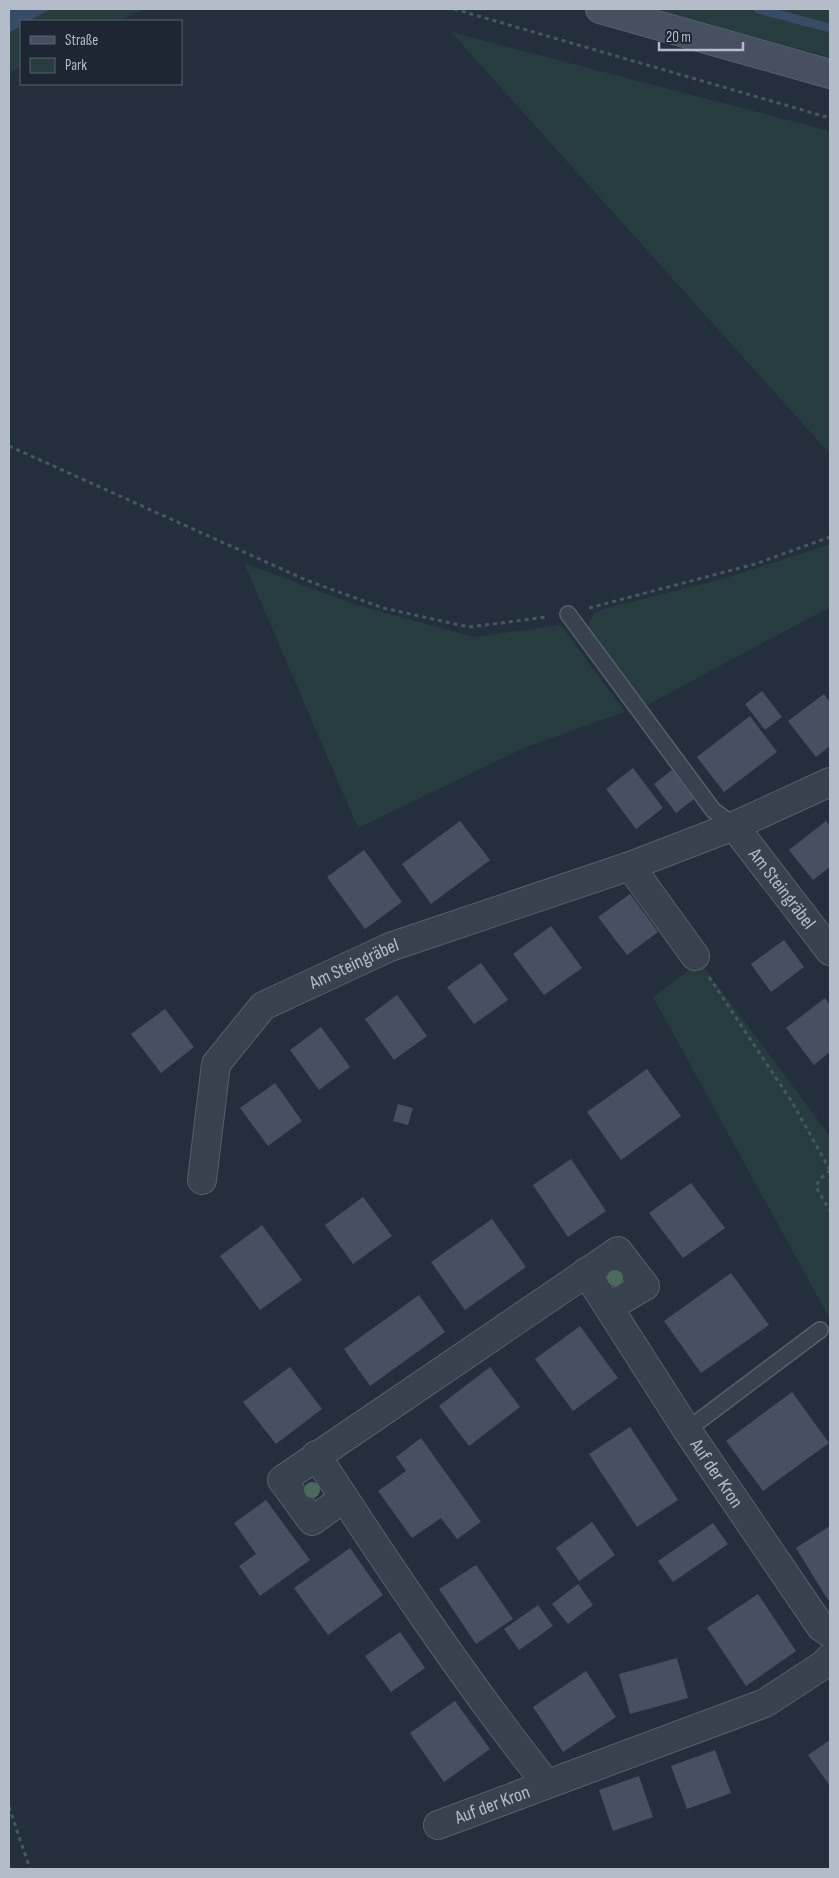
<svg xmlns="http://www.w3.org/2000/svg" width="839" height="1878" font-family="'Sofia Sans Condensed',sans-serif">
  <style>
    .green { fill: #263c3f }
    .water { fill: #394c67 }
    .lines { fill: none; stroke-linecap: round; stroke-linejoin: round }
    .stream { stroke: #394c67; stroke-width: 9 }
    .building { fill: #455162 }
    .service-casing { stroke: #565f6c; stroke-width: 18 }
    .minor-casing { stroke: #565f6c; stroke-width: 30 }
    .secondary-casing { stroke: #565f6c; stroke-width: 30 }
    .path { stroke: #44595c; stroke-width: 3; stroke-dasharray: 4 4; stroke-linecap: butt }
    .service { stroke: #38414e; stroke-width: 15 }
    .minor { stroke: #38414e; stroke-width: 28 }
    .secondary { stroke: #465061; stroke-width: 28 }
    .tree { fill: #4b6a5d }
    .labels { text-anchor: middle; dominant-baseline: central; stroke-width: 4; stroke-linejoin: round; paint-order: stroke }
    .street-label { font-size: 19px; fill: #b4bcc9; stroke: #1d2633 }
  </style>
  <rect width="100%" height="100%" fill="#242f3e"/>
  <g class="green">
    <polygon points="51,9 144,9 118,21 29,21"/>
    <polygon points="658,9 830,9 830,57 731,31"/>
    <polygon points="21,26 21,67 9,73 9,33"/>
    <polygon points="451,32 830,131 830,454"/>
    <polygon points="830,544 830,607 649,704 643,706 586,631 594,613 603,609 726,578"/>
    <polygon points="244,563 356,605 474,637 561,625 625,712 526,747 358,828"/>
    <polygon points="700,962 830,1136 830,1319 653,997"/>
  </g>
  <polygon class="water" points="9,9 51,9 29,21 21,21 21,26 9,33"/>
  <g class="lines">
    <polyline class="stream" points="758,9 830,28"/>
  </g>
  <g class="building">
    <polygon points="762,691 782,717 765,730 745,704"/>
    <polygon points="824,694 830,702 830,746 816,757 788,721"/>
    <polygon points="750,716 777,752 724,792 697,757"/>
    <polygon points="633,768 663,808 636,829 606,789"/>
    <polygon points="672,770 694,799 676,813 654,784"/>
    <polygon points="460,821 490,860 431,904 402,864"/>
    <polygon points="826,821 830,826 830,867 813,880 789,850"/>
    <polygon points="364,850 402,902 365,929 327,877"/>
    <polygon points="630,894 658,932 627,955 598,917"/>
    <polygon points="551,926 582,968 544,995 513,954"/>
    <polygon points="784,940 804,967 771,992 751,964"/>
    <polygon points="481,963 508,1000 474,1024 447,987"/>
    <polygon points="397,995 427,1036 394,1060 365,1019"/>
    <polygon points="825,998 830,1005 830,1052 814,1065 786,1028"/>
    <polygon points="165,1009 194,1047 161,1073 131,1034"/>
    <polygon points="321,1027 350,1067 319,1090 290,1050"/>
    <polygon points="647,1069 681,1116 621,1160 587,1112"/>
    <polygon points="275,1083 302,1121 268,1146 240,1108"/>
    <polygon points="398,1104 413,1108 408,1125 393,1121"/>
    <polygon points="571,1159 606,1211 568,1237 533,1185"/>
    <polygon points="691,1183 725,1228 683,1258 649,1213"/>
    <polygon points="363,1197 392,1236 353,1264 325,1225"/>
    <polygon points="492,1219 526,1267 465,1310 431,1262"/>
    <polygon points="262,1225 302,1280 260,1310 220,1256"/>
    <polygon points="731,1273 769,1325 701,1373 664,1321"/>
    <polygon points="419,1295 445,1332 370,1386 344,1349"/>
    <polygon points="580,1326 618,1378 573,1411 535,1359"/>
    <polygon points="290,1367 322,1409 276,1444 243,1402"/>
    <polygon points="490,1367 520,1407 469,1446 439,1406"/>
    <polygon points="792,1392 829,1443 763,1491 726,1441"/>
    <polygon points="630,1427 678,1500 637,1527 589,1454"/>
    <polygon points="421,1438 481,1522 457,1539 441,1518 412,1538 378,1491 406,1471 396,1457"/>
    <polygon points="266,1500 310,1560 260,1596 239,1566 256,1554 234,1523"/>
    <polygon points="592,1522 615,1555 579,1581 556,1548"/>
    <polygon points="713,1523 728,1544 673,1582 658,1561"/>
    <polygon points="830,1526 830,1599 828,1600 796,1548"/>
    <polygon points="350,1548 383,1595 328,1635 294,1588"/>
    <polygon points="476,1565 513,1619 476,1644 439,1589"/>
    <polygon points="578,1584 593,1605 568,1624 552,1604"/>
    <polygon points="758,1594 796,1651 746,1686 707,1628"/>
    <polygon points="538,1605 553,1626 519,1650 504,1629"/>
    <polygon points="400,1632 425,1668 391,1692 365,1656"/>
    <polygon points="677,1658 688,1698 630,1714 619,1674"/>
    <polygon points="586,1671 616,1717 563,1752 533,1707"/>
    <polygon points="455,1701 490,1749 444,1782 410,1733"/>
    <polygon points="830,1740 830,1786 808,1755"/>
    <polygon points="715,1750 731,1793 687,1809 671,1766"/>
    <polygon points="639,1776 653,1817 613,1831 599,1790"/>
  </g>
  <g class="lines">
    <g class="service-casing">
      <g id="service">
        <polyline points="568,614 713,810 734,826"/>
        <polyline points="687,1430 820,1330"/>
      </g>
    </g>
    <g class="minor-casing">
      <g id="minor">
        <path id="s1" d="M 734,826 L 830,951"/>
        <polyline points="695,956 630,866 734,826 830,782"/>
        <path id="s2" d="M 202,1180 L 216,1064 L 263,1006 L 390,947 L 630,866"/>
        <path id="s3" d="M 586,1272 L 687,1430 L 821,1627 L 830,1633"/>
        <path d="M 316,1455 C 389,1567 463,1678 546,1783"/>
        <polyline points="344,1498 312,1521 282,1480 618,1251 645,1286 609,1307"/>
        <path id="s4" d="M 438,1825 L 765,1703 L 823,1665 L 830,1658"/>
      </g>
    </g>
    <g class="secondary-casing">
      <polyline id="secondary" points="600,9 830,74"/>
    </g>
    <g class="path">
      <polyline points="454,9 830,118"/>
      <polyline points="9,446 306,580 383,608 469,627 547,617"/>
      <polyline points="589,608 755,564 830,537"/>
      <polyline points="709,977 792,1102 830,1170"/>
      <polyline points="830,1170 819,1180 816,1187 830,1211"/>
      <polyline points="9,1807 30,1869"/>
    </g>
    <use href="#service" class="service"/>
    <use href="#minor" class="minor"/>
    <use href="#secondary" class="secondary"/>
  </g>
  <g class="tree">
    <circle cx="615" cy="1278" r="8"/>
    <circle cx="312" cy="1490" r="8"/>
  </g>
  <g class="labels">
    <g class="street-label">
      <text stroke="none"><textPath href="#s1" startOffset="79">Am Steingräbel</textPath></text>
      <text stroke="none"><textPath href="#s2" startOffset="292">Am Steingräbel</textPath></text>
      <text stroke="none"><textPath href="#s3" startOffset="240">Auf der Kron</textPath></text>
      <text stroke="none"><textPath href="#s4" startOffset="58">Auf der Kron</textPath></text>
    </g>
  </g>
  <rect width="839" height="1878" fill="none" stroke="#b4bcc9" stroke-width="20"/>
  <rect x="20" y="20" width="162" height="65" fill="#1d2633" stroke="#59626f"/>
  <rect x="30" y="36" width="25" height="8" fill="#465061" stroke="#59626f"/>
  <text x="65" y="45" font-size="15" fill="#b4bcc9">Straße</text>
  <rect x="30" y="58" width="25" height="15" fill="#263c3f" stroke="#59626f"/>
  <text x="65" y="70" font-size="15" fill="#b4bcc9">Park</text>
  <path d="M659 42v8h84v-8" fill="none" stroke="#b4bcc9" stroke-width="2.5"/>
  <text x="666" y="42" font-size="15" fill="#b4bcc9" stroke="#1d2633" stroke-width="4" paint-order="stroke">20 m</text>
</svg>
